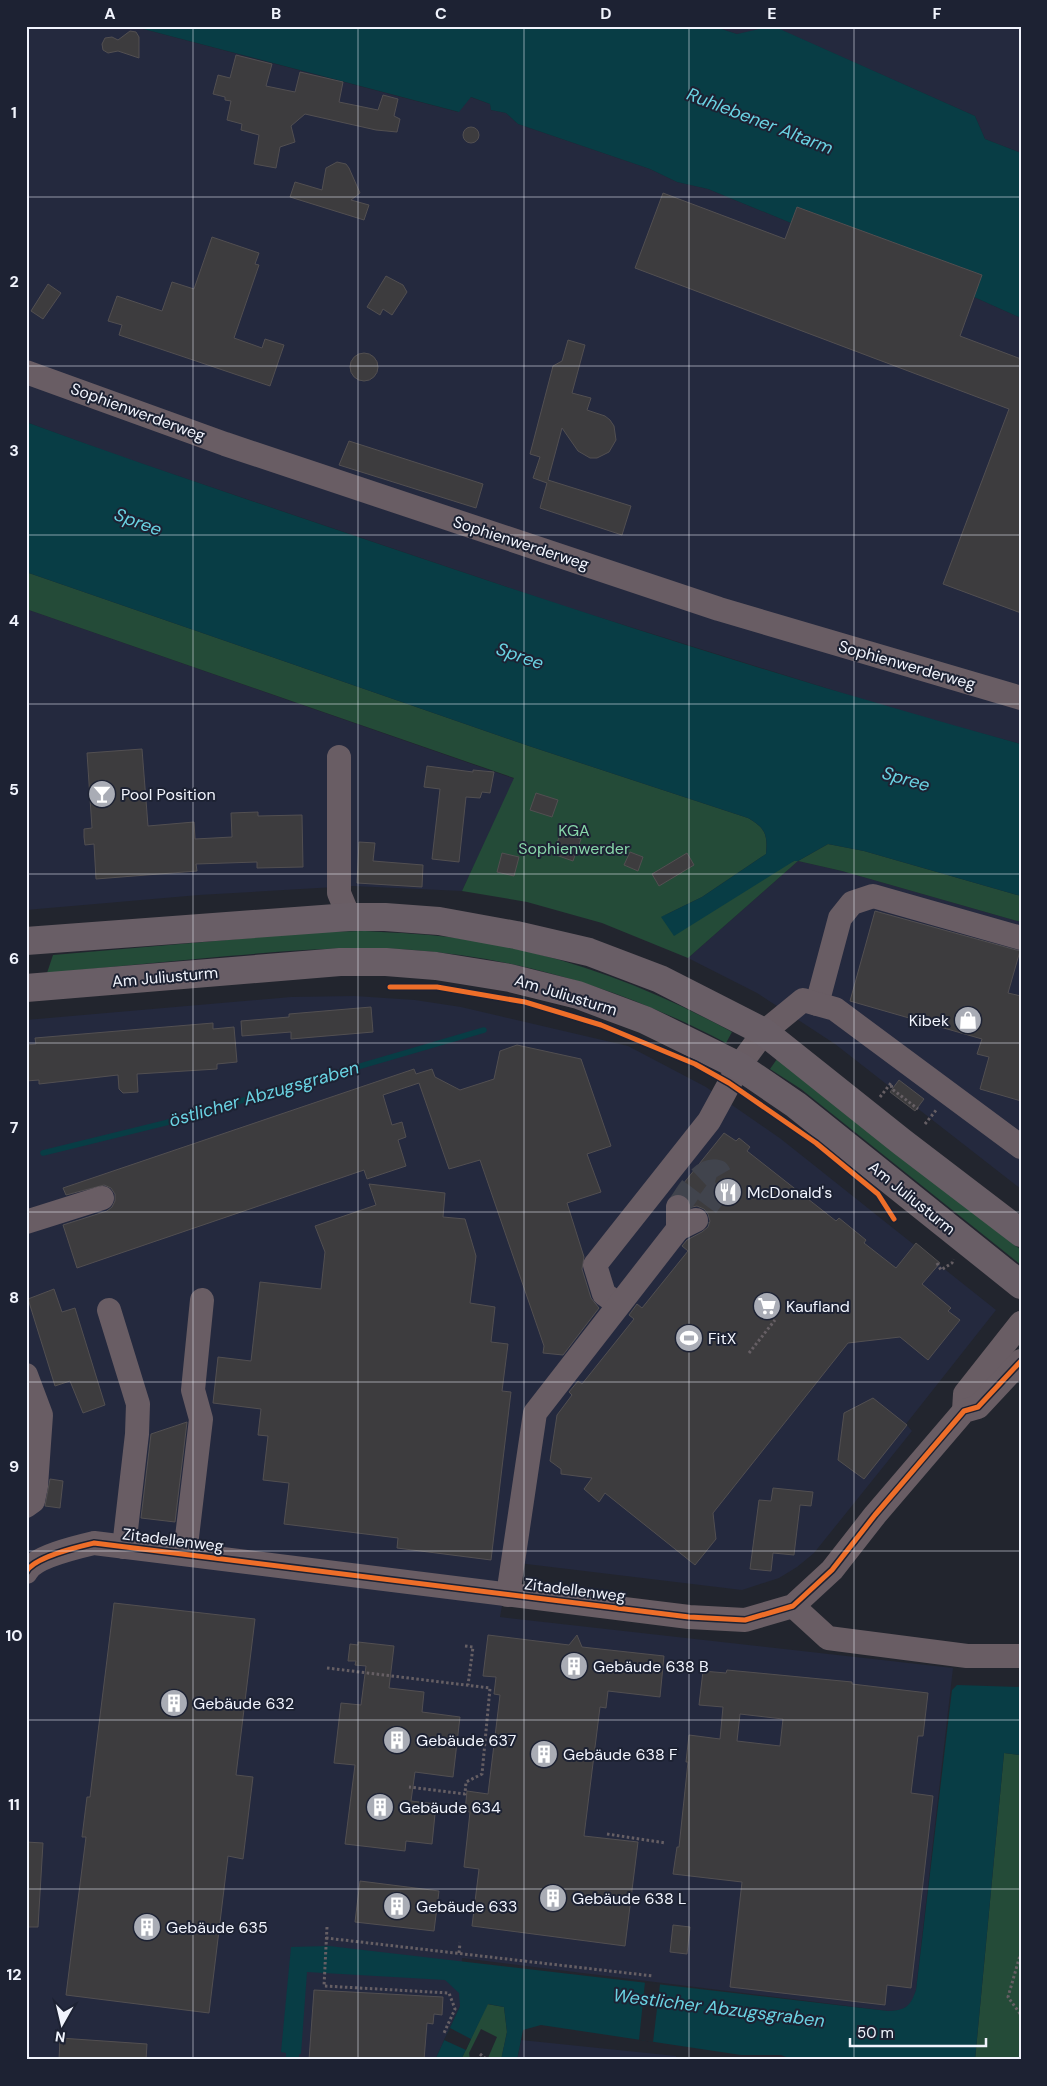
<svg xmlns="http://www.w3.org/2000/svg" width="1047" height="2086" font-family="'DM Sans',sans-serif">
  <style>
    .built { fill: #24293e }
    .green { fill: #244b38 }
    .water { fill: #083d45 }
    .pier { fill: #22252e }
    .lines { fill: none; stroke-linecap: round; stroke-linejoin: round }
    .stream { stroke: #083d45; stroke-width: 5.5 }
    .building { fill: #3d3c3e; stroke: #524f51; fill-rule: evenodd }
    .minor-tunnel { stroke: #41444d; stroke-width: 24; stroke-dasharray: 24 12; stroke-linecap: butt }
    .path { stroke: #665f64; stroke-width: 3; stroke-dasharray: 2.5 2.5; stroke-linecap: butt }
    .minor { stroke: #695d64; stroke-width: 24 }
    .major { stroke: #695e66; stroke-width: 28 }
    .cycleway-casing { stroke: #1d2233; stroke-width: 8 }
    .cycleway { stroke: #ee6e29; stroke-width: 5 }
    .grid { fill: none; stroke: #f1f4fd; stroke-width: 1; stroke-opacity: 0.55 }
    .labels { text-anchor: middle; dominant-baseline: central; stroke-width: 4; stroke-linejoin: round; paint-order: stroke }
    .street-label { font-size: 16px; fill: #f1f4fd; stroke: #1d2233 }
    .poi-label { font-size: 16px; fill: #f1f4fd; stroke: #1d2233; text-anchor: start }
    .park-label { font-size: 16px; fill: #88d6aa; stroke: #1d2233 }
    .water-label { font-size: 18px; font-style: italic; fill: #6ad3e3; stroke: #1d2233 }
    .neatline { fill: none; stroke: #f1f4fd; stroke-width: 2 }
    .grid-label { font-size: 16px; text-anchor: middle; font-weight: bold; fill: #f1f4fd }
  </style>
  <rect width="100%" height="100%" fill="#22252e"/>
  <g class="built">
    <polygon points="26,26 73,26 84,28 85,26 132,26 458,112 470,97 490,104 491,110 506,113 518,124 650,169 677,182 708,189 791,223 797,207 982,275 974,297 1021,318 1021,744 906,713 563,606 116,455 26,422"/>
    <polygon points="712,26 1021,26 1021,153 985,139 975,116 774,27 737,34"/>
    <polygon points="26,609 515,779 462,891 352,886 199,895 26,910"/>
    <polygon points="798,861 842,871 1021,922 1021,1189 835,1044 757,993 688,958"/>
    <polygon points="355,996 415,1000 461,1007 628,1046 706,1087 781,1139 996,1310 906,1424 912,1431 814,1553 797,1567 779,1578 742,1590 510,1562 500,1617 953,1668 916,1990 912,2003 902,2010 888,2011 462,1958 460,2006 435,2060 26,2060 26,1020 291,997"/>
    <polygon points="521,2040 676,2056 676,2060 517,2060"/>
  </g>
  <g class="green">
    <path d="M 26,572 L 529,746 L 748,818 C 765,828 768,834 766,854 L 702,897 L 661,917 L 794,861 L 798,861 L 828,844 L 864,851 L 1021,896 L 1021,922 L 842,871 L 798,861 L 688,958 L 602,923 L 527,902 L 462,891 L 514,778 L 26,609 Z"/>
    <path d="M 365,931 C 398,933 431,934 463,939 C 559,953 647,986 732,1032 L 726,1043 C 628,991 523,958 413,950 C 351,945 289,951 228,956 C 167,962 107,967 47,973 L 53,955 L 318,932 Z"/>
    <polygon points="777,1059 1021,1250 1021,1265 801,1089 770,1069"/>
    <polygon points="1004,1753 1021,1755 1021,2060 975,2060"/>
    <polygon points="487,2004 504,2007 507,2032 501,2060 488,2058 497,2037 481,2029 469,2053 470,2060 461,2060"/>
  </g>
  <g class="water">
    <polygon points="132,26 712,26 737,34 773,26 975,116 985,139 1021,153 1021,318 974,297 982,275 797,207 791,223 708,189 677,182 650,169 518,124 506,113 491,110 490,104 471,97 459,112"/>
    <path d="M 26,422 C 143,465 261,504 379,544 C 591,616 805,685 1021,744 L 1021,896 L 864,851 L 828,844 L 798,861 L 794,861 L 674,936 L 661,917 L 702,897 L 766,854 C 768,834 765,828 748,818 L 529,746 L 26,572 Z"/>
    <path d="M 957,1685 L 1021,1687 L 1021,1755 L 1004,1753 L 975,2060 L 794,2060 L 781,2055 L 741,2055 L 541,2025 L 523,2030 L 517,2060 L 501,2060 L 507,2032 L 504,2007 L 488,2004 L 461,2060 L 435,2060 L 460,2006 L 459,1993 L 445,1980 L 307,1972 L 301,2054 L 299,2054 L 299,2060 L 286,2060 L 286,2053 L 281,2052 L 291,1947 L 329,1946 L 888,2011 C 906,2010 910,2007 916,1990 L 952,1690 Z"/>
  </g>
  <g class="pier">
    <polygon points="645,1982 660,1984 653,2042 639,2040"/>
    <polygon points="450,2028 471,2039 466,2050 444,2040"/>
  </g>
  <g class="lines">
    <polyline class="stream" points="43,1153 165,1123 484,1030"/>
  </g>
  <g class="building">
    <polygon points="130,31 136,32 139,37 139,58 118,51 108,53 103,50 102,44 105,38 112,37 118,40"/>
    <polygon points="236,55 272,64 266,86 295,92 300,72 343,82 339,102 378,110 383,95 398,99 394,116 400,119 397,132 376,130 305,114 291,126 295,142 280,147 276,168 254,164 259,135 241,130 242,124 227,120 231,101 225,100 225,97 213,94 218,75 230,78"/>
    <circle cx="471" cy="135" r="8"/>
    <polygon points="337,162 346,164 349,168 360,193 351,200 369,205 364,220 290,197 295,182 322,190 326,168"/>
    <polygon points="663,193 785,239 797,207 982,275 960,336 1021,359 1021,613 943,584 1009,409 635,268"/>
    <polygon points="212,237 259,253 255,264 259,265 234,338 262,348 265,339 284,345 270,386 119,335 122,325 108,321 117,296 162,311 172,282 194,289"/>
    <polygon points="386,276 403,285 407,292 392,315 383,309 380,315 367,307"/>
    <polygon points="48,284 61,293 43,319 31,311"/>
    <polygon points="568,340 585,345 572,393 591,398 587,410 605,416 610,420 614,426 616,440 609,452 597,458 590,458 578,451 562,428 548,480 631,506 622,535 540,508 547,483 533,478 540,457 530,454 553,366 562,361"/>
    <circle cx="364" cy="367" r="14"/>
    <polygon points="349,441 483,484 476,508 339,465"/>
    <polygon points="142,749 148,826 194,822 195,839 232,837 231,813 258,812 258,816 302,815 303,867 257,868 257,862 196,864 197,871 96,879 94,844 85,845 84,837 84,829 92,828 87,753"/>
    <polygon points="427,766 473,772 473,770 494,772 490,793 482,792 480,798 466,797 459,862 432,859 440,789 424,787"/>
    <polygon points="536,793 558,800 552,817 530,810"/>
    <polygon points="561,832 581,839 573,861 553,854"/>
    <polygon points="359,842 375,843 373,861 423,865 422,887 357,883"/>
    <polygon points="630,852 643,857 638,871 624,865"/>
    <polygon points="502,853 519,857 514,876 497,872"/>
    <polygon points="687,853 694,865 659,886 652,874"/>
    <polygon points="875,911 1020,951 1008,993 1021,996 1021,1101 980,1089 989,1057 977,1054 982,1039 850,1001"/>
    <polygon points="371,1007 373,1032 291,1039 291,1032 242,1036 241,1021 289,1017 289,1014"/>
    <polygon points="213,1023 213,1029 234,1027 237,1062 217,1064 217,1069 137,1074 138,1092 123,1093 119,1089 118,1075 39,1084 39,1080 26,1081 26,1045 36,1044 35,1038"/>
    <polygon points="517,1045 581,1059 611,1146 587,1154 601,1192 567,1203 584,1257 582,1269 591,1298 599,1308 563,1355 543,1353 544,1346 480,1160 449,1169 419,1083 383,1095 392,1125 402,1122 406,1137 398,1140 406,1166 367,1179 364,1170 77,1268 63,1225 107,1211 112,1207 115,1201 115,1194 111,1188 104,1185 66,1195 63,1188 414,1069 416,1074 432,1069 435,1077 460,1090 494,1079 500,1051"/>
    <polygon points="899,1080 924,1099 915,1111 890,1092"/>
    <polygon points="724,1133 736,1141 739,1138 750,1147 747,1151 836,1221 839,1218 866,1240 864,1243 896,1268 916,1243 940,1263 922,1284 951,1308 948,1311 960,1320 928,1360 900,1337 848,1343 713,1513 716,1539 695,1565 605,1493 599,1502 584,1489 592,1478 561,1474 561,1469 550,1461 557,1415 572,1395 569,1392 578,1381 582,1384 634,1319 629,1315 637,1304 642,1308 688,1251 682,1246 687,1240 702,1232 708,1227 710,1221 708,1214 704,1209 697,1206 692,1207 690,1201 685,1195 675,1194"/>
    <polygon points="369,1184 445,1193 443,1217 465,1219 476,1256 470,1303 495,1307 491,1342 508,1344 502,1391 511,1392 491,1560 397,1548 398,1538 284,1524 289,1483 263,1480 268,1436 258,1435 261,1409 213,1403 218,1357 251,1361 260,1282 321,1289 325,1252 315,1226 376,1205"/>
    <polygon points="54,1289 62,1312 75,1308 105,1405 83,1413 70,1381 55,1386 28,1299"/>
    <polygon points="873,1398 907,1425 864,1479 838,1460 844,1413"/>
    <polygon points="187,1422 175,1522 141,1518 151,1434"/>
    <polygon points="50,1479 63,1481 60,1508 45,1506"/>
    <polygon points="773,1488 813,1492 811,1506 800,1505 794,1555 773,1553 771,1571 750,1569 759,1500 771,1501"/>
    <polygon points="114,1603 255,1619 236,1775 253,1777 243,1859 228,1856 209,2013 66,1995 86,1837 82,1837 87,1797 90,1797"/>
    <polygon points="488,1635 569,1645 577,1635 582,1647 664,1656 660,1697 608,1691 606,1708 600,1707 584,1836 638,1842 625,1946 472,1926 479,1869 464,1867 470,1812 465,1811 467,1791 488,1794 500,1695 494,1694 496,1677 483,1676"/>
    <polygon points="358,1642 394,1646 389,1688 424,1692 422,1712 460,1717 453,1777 415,1772 411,1801 436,1804 432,1844 406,1841 405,1851 345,1844 355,1765 334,1763 341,1703 361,1705 366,1666 355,1665 356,1661 348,1661 350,1644 358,1645"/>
    <path d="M 727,1670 L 852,1682 L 852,1684 L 928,1693 L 923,1736 L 918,1736 L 911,1793 L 933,1796 L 911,1988 L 887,1985 L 885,2005 L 730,1987 L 742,1882 L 673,1874 L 677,1847 L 679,1847 L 688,1762 L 686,1762 L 689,1735 L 720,1739 L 723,1707 L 699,1705 L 703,1671 L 726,1673 ZM 740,1714 L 783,1719 L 780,1746 L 737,1741 Z"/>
    <polygon points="26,1842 43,1843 38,1927 26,1927"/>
    <polygon points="360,1881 439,1891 434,1931 355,1922"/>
    <polygon points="673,1925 690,1927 687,1954 670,1952"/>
    <polygon points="314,1990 443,1997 442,2015 434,2014 433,2024 427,2023 424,2060 309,2060"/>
    <polygon points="60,2038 147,2044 146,2060 59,2060"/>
  </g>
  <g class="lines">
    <path class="minor-tunnel" d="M 678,1207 C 688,1194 701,1167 718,1172 L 722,1179 L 721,1186 L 696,1220"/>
    <g class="path">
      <polyline points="880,1097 891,1083 892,1089 918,1109"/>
      <polyline points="925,1124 937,1109"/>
      <polyline points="937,1263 941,1270 952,1263 953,1259"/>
      <polyline points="749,1353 775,1320"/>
      <polyline points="465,1646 473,1647 468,1685"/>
      <polyline points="327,1668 490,1688 482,1774 466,1782 465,1794 409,1787"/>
      <polyline points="607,1834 666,1843"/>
      <polyline points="327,1927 324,1986 449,1993 455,2009 444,2033"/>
      <polyline points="326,1938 653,1976"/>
      <polyline points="1021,1952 1008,1997 1021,2015"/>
      <polyline points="459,1953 460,1943"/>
      <polyline points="480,2054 487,2060"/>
    </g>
    <g class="minor">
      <polyline points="26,372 225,444 719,609 1021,698"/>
      <polyline points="339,757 339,893 349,917"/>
      <polyline points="817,1004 840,918 852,903 873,896 1021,938"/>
      <polyline points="678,1207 678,1229 696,1220"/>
      <polyline points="26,1222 102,1198"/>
      <polyline points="618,1304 604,1294 595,1265 709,1121 739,1066 764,1032 803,1000 835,1009 1021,1147"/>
      <polyline points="109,1310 138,1404 137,1434 124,1547"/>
      <polyline points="26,1375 41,1415 36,1486 33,1501 26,1506"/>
      <polyline points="964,1411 965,1394 1021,1323"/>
      <polyline points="185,1554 201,1419 193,1390 202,1300"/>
      <path d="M 26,1572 C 34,1557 77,1547 94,1543 L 689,1617 L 745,1620 L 793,1606 L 832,1570 L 875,1515 L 964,1411 L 978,1407 L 1021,1361"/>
      <polyline points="508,1595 535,1413 678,1229"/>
      <polyline points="793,1606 828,1638 967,1656 1021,1656"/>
    </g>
    <g class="major">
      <polyline points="26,941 349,917 385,917 439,921 516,935 589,952 660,979 764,1032 902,1142 1021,1233"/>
      <polyline points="26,988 340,962 386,962 436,966 510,978 578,995 645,1020 739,1066 796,1105 1021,1285"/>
    </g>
    <g class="cycleway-casing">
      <g id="cycleway">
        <polyline points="390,987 437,987 525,1002 601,1025 695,1064 729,1083 816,1143 878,1194 894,1219"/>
        <path d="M 26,1572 C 34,1557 77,1547 94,1543 L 689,1617 L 745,1620 L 793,1606 L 832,1570 L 875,1515 L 964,1411 L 978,1407 L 1021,1361"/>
      </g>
    </g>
    <use href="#cycleway" class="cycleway"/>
  </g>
  <path class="grid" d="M 193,26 L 193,2060M 358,26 L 358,2060M 524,26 L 524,2060M 689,26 L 689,2060M 854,26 L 854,2060M 26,197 L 1021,197M 26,366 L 1021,366M 26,535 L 1021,535M 26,704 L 1021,704M 26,874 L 1021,874M 26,1043 L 1021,1043M 26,1212 L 1021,1212M 26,1382 L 1021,1382M 26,1551 L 1021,1551M 26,1720 L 1021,1720M 26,1889 L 1021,1889"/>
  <defs>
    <g id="bar-disc" transform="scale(1.4375)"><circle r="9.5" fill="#a9acb5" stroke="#1d2233"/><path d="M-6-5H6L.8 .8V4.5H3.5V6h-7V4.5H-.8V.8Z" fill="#fff"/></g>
    <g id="shop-disc" transform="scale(1.4375)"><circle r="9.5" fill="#a9acb5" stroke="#1d2233"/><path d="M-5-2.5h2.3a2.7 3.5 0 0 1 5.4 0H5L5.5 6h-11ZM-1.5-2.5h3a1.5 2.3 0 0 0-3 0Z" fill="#fff"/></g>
    <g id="restaurant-disc" transform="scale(1.4375)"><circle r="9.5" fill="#a9acb5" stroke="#1d2233"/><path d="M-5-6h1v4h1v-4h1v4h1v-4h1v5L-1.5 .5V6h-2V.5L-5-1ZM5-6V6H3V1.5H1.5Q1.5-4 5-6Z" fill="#fff"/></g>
    <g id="supermarket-disc" transform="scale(1.4375)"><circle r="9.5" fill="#a9acb5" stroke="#1d2233"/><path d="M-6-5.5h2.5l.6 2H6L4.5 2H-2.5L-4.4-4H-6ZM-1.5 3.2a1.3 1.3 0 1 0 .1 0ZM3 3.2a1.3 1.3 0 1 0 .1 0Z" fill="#fff"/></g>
    <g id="stadium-disc" transform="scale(1.4375)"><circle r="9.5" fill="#a9acb5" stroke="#1d2233"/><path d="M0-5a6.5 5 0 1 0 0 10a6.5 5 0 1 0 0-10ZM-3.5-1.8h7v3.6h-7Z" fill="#fff"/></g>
    <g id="building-disc" transform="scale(1.4375)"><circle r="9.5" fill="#a9acb5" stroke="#1d2233"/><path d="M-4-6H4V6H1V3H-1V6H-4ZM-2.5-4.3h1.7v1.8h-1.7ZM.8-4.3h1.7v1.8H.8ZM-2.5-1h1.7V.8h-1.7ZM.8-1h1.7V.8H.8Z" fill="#fff"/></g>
  </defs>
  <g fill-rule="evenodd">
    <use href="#bar-disc" x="102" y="794"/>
    <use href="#shop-disc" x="968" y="1020"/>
    <use href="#restaurant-disc" x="728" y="1192"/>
    <use href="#supermarket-disc" x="767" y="1306"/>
    <use href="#stadium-disc" x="689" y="1338"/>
    <use href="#building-disc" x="574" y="1666"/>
    <use href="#building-disc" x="174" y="1703"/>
    <use href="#building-disc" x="397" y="1740"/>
    <use href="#building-disc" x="544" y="1754"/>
    <use href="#building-disc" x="380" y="1807"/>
    <use href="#building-disc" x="553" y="1898"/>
    <use href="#building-disc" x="397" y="1906"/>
    <use href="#building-disc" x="147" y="1927"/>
  </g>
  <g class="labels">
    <g class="street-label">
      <text transform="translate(138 412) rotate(20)">Sophienwerderweg</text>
      <text transform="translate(521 543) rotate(18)">Sophienwerderweg</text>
      <text transform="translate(907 665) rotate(16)">Sophienwerderweg</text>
      <text transform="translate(165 977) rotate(-5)">Am Juliusturm</text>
      <text transform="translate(566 995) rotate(17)">Am Juliusturm</text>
      <text transform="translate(912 1198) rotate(39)">Am Juliusturm</text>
      <text transform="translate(173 1540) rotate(7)">Zitadellenweg</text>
      <text transform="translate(575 1590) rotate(7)">Zitadellenweg</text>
    </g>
    <g class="poi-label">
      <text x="121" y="794">Pool Position</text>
      <text x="949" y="1020" text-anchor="end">Kibek</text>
      <text x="747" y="1192">McDonald's</text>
      <text x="786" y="1306">Kaufland</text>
      <text x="708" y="1338">FitX</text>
      <text x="593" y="1666">Gebäude 638 B</text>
      <text x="193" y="1703">Gebäude 632</text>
      <text x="416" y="1740">Gebäude 637</text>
      <text x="563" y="1754">Gebäude 638 F</text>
      <text x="399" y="1807">Gebäude 634</text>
      <text x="572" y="1898">Gebäude 638 L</text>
      <text x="416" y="1906">Gebäude 633</text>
      <text x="166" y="1927">Gebäude 635</text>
    </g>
    <g class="park-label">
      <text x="574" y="830">KGA<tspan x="574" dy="18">Sophienwerder</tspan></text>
    </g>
    <g class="water-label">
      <text transform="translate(760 121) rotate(21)">Ruhlebener Altarm</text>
      <text transform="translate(138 522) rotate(20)">Spree</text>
      <text transform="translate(520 656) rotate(19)">Spree</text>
      <text transform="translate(906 779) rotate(16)">Spree</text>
      <text transform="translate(264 1094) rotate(-16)">östlicher Abzugsgraben</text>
      <text transform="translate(719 2008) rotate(7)">Westlicher Abzugsgraben</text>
    </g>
  </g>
  <rect width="1047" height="2086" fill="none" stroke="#1d2233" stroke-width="55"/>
  <g transform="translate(62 2024) rotate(188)" stroke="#1d2233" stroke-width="4" paint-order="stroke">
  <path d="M0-4L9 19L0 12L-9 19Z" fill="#f1f4fd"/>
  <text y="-8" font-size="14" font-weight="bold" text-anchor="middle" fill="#f1f4fd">N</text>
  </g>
  <path d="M850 2038v8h136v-8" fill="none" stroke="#f1f4fd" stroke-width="2.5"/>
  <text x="857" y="2038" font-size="15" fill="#f1f4fd" stroke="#1d2233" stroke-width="4" paint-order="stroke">50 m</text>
  <rect x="28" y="28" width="992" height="2030" class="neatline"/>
  <g class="grid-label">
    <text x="110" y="19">A</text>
    <text x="276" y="19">B</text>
    <text x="441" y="19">C</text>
    <text x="606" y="19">D</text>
    <text x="772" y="19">E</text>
    <text x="937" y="19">F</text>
    <text x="14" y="118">1</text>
    <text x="14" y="287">2</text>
    <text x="14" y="456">3</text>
    <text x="14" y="626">4</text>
    <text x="14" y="795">5</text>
    <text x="14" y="964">6</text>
    <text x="14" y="1133">7</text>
    <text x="14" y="1303">8</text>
    <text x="14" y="1472">9</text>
    <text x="14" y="1641">10</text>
    <text x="14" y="1810">11</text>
    <text x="14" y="1980">12</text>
  </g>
</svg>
